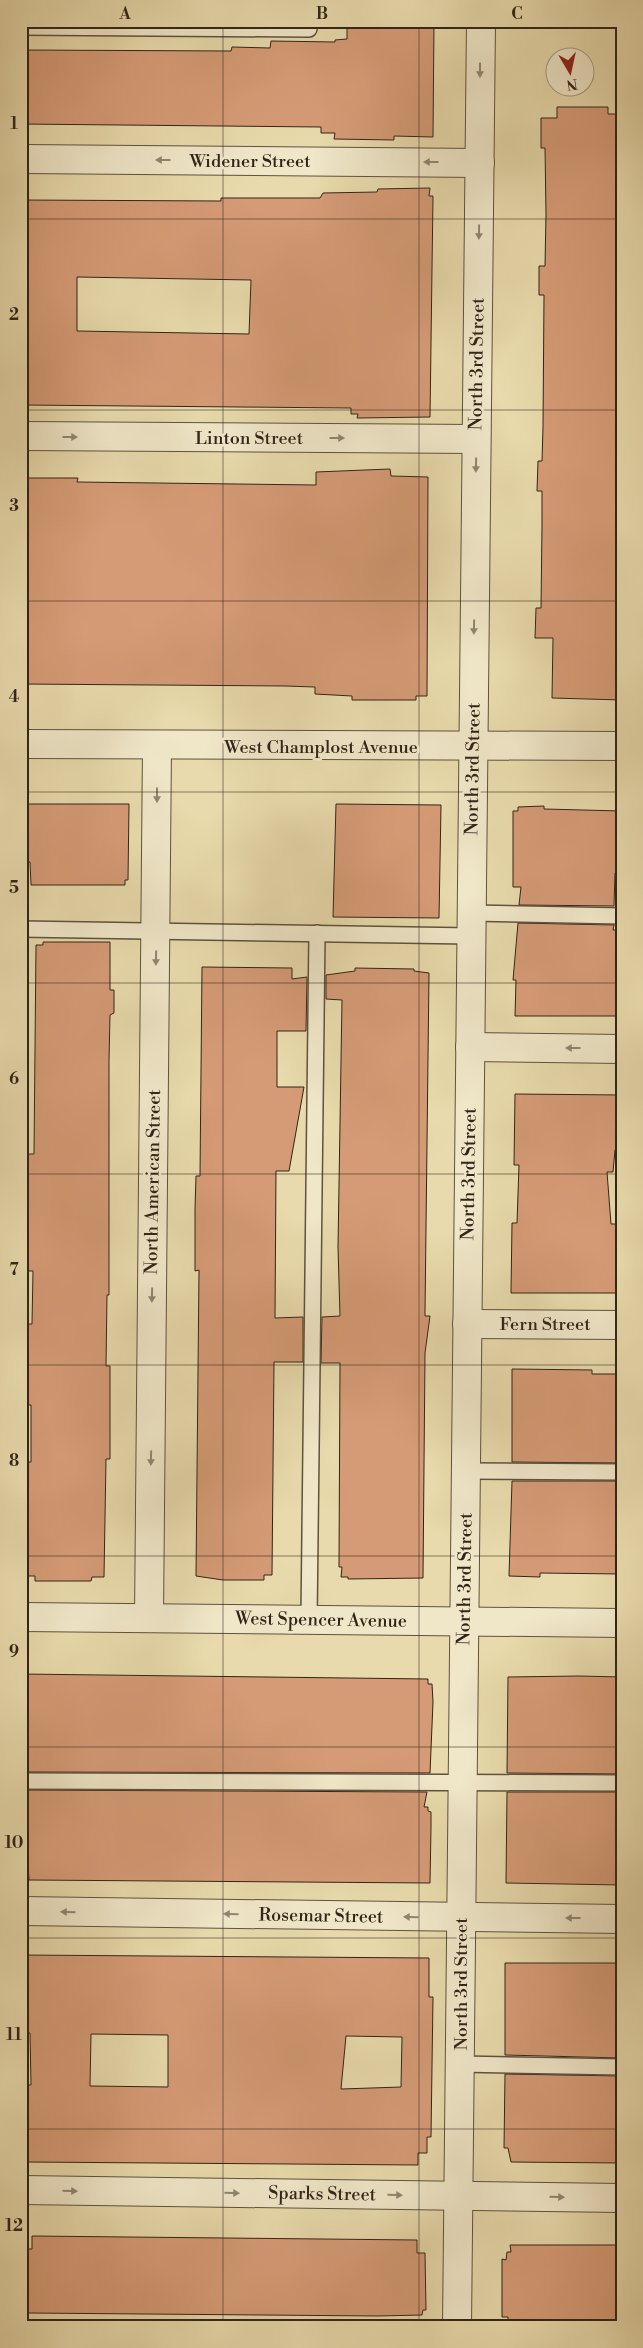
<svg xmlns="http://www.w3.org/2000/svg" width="643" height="2348" font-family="'Libre Bodoni',serif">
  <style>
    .building { fill: #d59b76; stroke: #312419; fill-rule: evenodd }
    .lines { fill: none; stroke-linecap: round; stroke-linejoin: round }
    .service-casing { stroke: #5f523e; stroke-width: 18 }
    .minor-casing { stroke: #5f523e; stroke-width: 30 }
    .tertiary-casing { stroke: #5f523e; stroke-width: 30 }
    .service { stroke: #f0e7c9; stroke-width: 15 }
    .minor { stroke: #f0e7c9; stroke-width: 28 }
    .tertiary { stroke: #f0e7c9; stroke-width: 28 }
    .oneway { fill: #908671 }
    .grid { fill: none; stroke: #312419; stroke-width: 1; stroke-opacity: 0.55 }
    .labels { text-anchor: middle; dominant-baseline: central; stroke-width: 5; stroke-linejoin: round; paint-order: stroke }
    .street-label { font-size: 18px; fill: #312419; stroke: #f0e7c9 }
    .neatline { fill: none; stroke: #312419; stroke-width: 2 }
    .grid-label { font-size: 16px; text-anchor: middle; font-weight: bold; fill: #312419 }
  </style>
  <rect width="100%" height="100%" fill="#e8daac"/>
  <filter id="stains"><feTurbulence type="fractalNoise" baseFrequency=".004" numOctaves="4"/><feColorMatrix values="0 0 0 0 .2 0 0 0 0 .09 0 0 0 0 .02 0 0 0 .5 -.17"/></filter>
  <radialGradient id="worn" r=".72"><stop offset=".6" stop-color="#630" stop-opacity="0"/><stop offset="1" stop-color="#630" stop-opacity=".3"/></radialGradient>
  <g class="building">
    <polygon points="355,21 434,21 433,137 394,136 394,140 334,139 335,133 321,133 321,127 21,124 21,50 231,51 232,47 270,48 271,41 335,42 335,40 347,39 347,26 355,26"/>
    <polygon points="557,107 608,107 608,114 619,114 619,117 622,117 622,700 552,698 553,638 535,638 536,608 541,608 542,525 542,491 537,491 538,461 542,461 543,427 544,295 539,295 539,266 545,266 546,214 545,148 541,148 541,118 557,118"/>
    <path d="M 430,188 L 429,196 L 433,196 L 430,417 L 357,418 L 358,414 L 351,414 L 351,408 L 21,405 L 21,200 L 221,201 L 221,198 L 320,198 L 323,193 L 377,192 L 378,189 ZM 77,277 L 251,280 L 249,334 L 77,331 Z"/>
    <polygon points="390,469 391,476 428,477 427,696 416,696 416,700 352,700 352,696 315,694 315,687 286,686 21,684 21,478 78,478 77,482 316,485 316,472"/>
    <polygon points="21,804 129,804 128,880 125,880 125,885 31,885 30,862 21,862"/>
    <polygon points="336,804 441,805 439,918 333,917"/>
    <polygon points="544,806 544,809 622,811 622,873 615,873 614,906 519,905 521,887 513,887 513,811 518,811 518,807"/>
    <polygon points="518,923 614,925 613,930 622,930 622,1016 515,1016 516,980 513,980"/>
    <polygon points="43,942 110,942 110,990 114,990 114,1013 110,1015 109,1060 109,1295 107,1295 106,1366 110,1366 110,1459 106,1459 104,1577 92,1577 91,1581 35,1581 35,1576 21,1576 21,1462 31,1462 31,1405 21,1405 21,1370 26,1370 27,1324 32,1324 33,1271 21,1271 21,1154 34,1154 36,945 43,945"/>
    <polygon points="202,967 292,968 292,979 307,977 306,1031 277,1031 277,1087 304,1087 289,1171 276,1171 275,1318 303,1317 303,1362 274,1362 272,1575 264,1575 264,1580 223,1580 196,1576 199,1270 195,1271 195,1209 196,1176 200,1176"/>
    <polygon points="355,968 414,969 414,971 429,973 425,1313 425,1316 430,1316 425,1353 423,1578 348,1579 348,1577 341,1577 342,1567 339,1567 340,1363 321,1363 322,1317 340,1316 338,1247 342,1000 326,999 326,975 355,971"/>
    <polygon points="515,1094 622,1095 622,1150 615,1150 613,1172 607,1172 611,1224 622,1224 622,1293 511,1293 512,1223 517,1223 519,1165 514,1165"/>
    <polygon points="512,1369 592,1370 592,1374 622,1374 622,1443 619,1443 619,1463 512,1462"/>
    <polygon points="512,1481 619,1481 619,1494 622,1494 622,1574 540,1573 540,1577 509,1576"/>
    <polygon points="21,1674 428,1679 428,1684 432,1684 433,1702 430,1773 21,1772"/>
    <polygon points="579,1676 622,1677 622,1774 507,1773 508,1677"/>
    <polygon points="21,1790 427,1792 424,1807 428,1807 428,1811 431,1812 431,1827 430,1883 29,1880 28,1864 21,1865"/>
    <polygon points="507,1792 622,1792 622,1885 506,1883"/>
    <path d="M 21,1955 L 429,1958 L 429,1997 L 433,1997 L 431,2137 L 427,2137 L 427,2153 L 418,2153 L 418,2165 L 27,2162 L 27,2149 L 21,2150 L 21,2109 L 24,2109 L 24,2085 L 31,2085 L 30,2033 L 21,2033 ZM 91,2034 L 168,2035 L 168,2087 L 90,2086 ZM 346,2036 L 402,2037 L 401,2087 L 341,2089 Z"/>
    <polygon points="505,1963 622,1963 622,2058 505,2055"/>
    <polygon points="505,2074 622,2076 622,2163 511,2162 508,2148 504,2148"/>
    <polygon points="32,2236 417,2240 417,2253 425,2253 426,2310 423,2310 422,2315 378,2316 28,2313 28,2289 21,2289 21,2249 32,2249"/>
    <polygon points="510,2245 622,2245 622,2327 563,2327 563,2322 508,2321 508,2317 502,2317 502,2259 506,2260 507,2252 511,2252"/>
  </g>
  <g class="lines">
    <g class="service-casing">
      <g id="service">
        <polyline points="21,27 309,29 309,21"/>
        <polyline points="471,913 622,916"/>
        <polyline points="21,929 471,936"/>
        <polyline points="466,1471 622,1472"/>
        <polyline points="309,1620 317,933"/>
        <polyline points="21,1781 622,1783"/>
        <polyline points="460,2064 622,2067"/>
      </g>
    </g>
    <g class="minor-casing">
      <g id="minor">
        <polyline points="21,159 480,163"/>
        <polyline points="21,436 476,439"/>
        <polyline points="470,1047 622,1049"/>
        <polyline points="467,1324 622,1325"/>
        <polyline points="21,1617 622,1623"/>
        <polyline points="149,1618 157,746"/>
        <polyline points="21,1911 622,1919"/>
        <polyline points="21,2190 622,2198"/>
        <polyline points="457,2327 481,21"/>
      </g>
    </g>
    <g class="tertiary-casing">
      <polyline id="tertiary" points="21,744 622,746"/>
    </g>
    <use href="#service" class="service"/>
    <use href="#minor" class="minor"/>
    <use href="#tertiary" class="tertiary"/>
  </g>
  <defs><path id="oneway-solid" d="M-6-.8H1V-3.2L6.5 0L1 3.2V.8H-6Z" transform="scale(1.25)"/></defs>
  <g class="oneway">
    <use href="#oneway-solid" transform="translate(480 70) rotate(90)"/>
    <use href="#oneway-solid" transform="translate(163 160) rotate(-180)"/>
    <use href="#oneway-solid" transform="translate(431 162) rotate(-180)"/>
    <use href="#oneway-solid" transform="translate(479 232) rotate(91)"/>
    <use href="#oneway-solid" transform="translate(70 437)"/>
    <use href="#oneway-solid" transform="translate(337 438)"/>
    <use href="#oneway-solid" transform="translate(476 465) rotate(91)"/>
    <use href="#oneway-solid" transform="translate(474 627) rotate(91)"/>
    <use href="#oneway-solid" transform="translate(157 795) rotate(90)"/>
    <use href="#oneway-solid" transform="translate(156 958) rotate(91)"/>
    <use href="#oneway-solid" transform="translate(573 1048) rotate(-180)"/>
    <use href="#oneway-solid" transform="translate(152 1295) rotate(91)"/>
    <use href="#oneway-solid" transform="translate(151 1458) rotate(91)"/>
    <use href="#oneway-solid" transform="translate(68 1912) rotate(-179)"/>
    <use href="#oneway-solid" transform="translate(231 1914) rotate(-179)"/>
    <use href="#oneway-solid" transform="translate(411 1917) rotate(-179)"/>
    <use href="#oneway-solid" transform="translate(573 1918) rotate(-180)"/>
    <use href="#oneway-solid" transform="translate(70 2191) rotate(1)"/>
    <use href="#oneway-solid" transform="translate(232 2193) rotate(1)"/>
    <use href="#oneway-solid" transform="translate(395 2195) rotate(1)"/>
    <use href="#oneway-solid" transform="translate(557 2197) rotate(1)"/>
  </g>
  <path class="grid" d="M 223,21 L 223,2327M 419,21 L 419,2327M 21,219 L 622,219M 21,410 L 622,410M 21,601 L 622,601M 21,792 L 622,792M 21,983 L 622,983M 21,1174 L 622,1174M 21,1365 L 622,1365M 21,1556 L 622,1556M 21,1747 L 622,1747M 21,1938 L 622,1938M 21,2129 L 622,2129"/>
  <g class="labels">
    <g class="street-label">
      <text x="250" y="161">Widener Street</text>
      <text transform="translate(477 364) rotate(-89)">North 3rd Street</text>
      <text x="249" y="438">Linton Street</text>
      <text x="321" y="747">West Champlost Avenue</text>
      <text transform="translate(473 769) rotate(-89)">North 3rd Street</text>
      <text transform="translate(469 1174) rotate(-89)">North 3rd Street</text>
      <text transform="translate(153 1182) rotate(-89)">North American Street</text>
      <text x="545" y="1324">Fern Street</text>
      <text transform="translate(465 1579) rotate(-89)">North 3rd Street</text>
      <text transform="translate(321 1620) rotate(1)">West Spencer Avenue</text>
      <text transform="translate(321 1916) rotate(1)">Rosemar Street</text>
      <text transform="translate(461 1984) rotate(-90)">North 3rd Street</text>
      <text transform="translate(322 2194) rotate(1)">Sparks Street</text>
    </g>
  </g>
  <rect width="643" height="2348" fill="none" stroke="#e8daac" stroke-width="55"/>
  <g transform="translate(570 72) rotate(171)"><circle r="24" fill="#f0e7c9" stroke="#a49983"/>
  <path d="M0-4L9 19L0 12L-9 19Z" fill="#8f2418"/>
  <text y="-8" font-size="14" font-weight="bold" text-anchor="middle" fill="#312419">N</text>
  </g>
  <rect x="28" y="28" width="588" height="2292" class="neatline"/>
  <g class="grid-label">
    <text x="125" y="19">A</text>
    <text x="322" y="19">B</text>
    <text x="517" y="19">C</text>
    <text x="14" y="129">1</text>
    <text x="14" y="320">2</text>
    <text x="14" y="511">3</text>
    <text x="14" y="702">4</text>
    <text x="14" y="893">5</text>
    <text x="14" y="1084">6</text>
    <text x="14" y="1275">7</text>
    <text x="14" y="1466">8</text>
    <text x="14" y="1657">9</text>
    <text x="14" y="1848">10</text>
    <text x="14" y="2040">11</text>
    <text x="14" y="2231">12</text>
  </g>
  <rect width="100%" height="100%" filter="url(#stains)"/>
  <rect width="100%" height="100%" fill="url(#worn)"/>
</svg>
